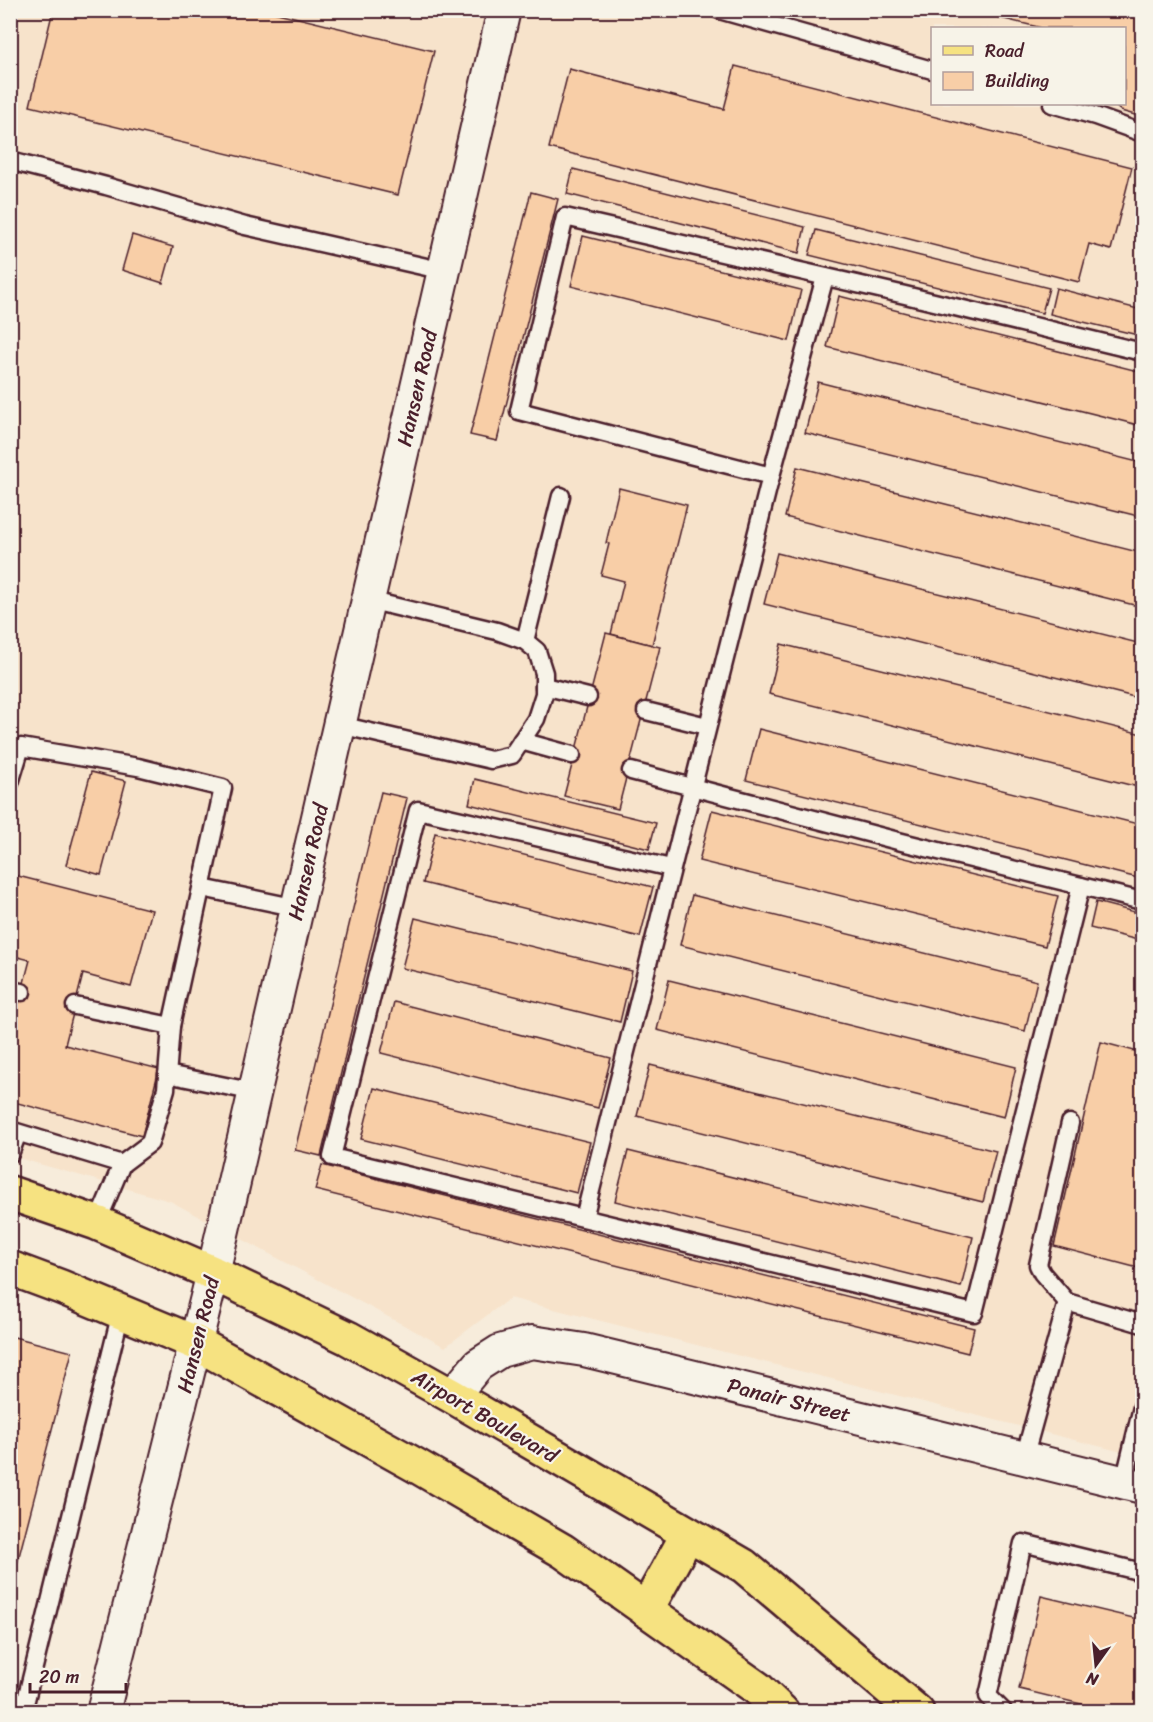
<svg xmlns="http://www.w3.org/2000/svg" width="1153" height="1722" font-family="Sriracha,sans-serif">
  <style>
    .built { fill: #f7e3cb; fill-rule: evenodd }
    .building { fill: #f8cea7; stroke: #4a1f2b; stroke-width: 1.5 }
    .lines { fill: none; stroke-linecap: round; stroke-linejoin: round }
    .lane-casing { stroke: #4a1f2b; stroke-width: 21 }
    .street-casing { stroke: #4a1f2b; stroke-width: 36 }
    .primary-casing { stroke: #4a1f2b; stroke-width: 38 }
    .lane { stroke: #f7f3e8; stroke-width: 16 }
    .street { stroke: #f7f3e8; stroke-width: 32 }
    .primary { stroke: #f6e281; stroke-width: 33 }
    .labels { text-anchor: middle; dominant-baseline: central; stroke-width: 4.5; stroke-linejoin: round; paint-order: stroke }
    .street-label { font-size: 21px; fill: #4a1f2b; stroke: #f7f3e8 }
  </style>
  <rect width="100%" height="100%" fill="#f7ecdb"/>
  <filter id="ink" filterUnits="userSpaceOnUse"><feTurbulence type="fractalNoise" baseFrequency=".0167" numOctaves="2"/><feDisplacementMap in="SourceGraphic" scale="12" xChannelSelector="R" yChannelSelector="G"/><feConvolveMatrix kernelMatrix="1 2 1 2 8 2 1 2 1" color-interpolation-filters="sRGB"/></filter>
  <g filter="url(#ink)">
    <path class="built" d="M 10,11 L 1142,11 L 1142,1457 L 510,1298 L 445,1347 L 170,1201 L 11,1156 ZM 932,28 L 1124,28 L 1124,104 L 932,104 Z"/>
    <g class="building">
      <polygon points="53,10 265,10 434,51 398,195 30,106"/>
      <polygon points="967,10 1142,10 1142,117 1121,111 1113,104 1124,104 1124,28 1042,28"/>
      <polygon points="735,66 1132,167 1111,250 1089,244 1079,282 549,148 569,69 724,109"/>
      <polygon points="573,169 805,227 799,253 567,194"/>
      <polygon points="531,192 558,199 497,441 470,435"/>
      <polygon points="816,230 1049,288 1042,313 809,255"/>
      <polygon points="132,235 173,247 163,283 122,270"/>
      <polygon points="583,236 801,290 789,341 571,286"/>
      <polygon points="1056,288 1142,310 1142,336 1050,314"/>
      <polygon points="839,296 1142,372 1142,426 827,347"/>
      <polygon points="818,382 1142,463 1142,517 805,433"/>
      <polygon points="797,467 1142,553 1142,607 785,517"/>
      <polygon points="619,488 687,505 652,645 611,634 624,581 601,575 609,544 606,543"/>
      <polygon points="777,553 1142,644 1142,699 764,604"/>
      <polygon points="606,633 660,647 618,809 564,796"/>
      <polygon points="781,644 1142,734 1142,788 769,694"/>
      <polygon points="759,729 1142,825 1142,879 746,780"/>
      <polygon points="91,772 126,781 101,875 66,865"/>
      <polygon points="475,779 656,823 649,849 469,804"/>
      <polygon points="381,792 407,798 321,1156 295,1150"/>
      <polygon points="712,810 1058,896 1045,946 699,861"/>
      <polygon points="435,833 653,887 640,937 423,883"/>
      <polygon points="10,874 152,910 131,987 83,974 65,1045 159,1069 142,1136 10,1101 10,1036 30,960 10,955"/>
      <polygon points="692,895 1037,981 1025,1031 680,945"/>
      <polygon points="1096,902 1142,914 1142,941 1090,928"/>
      <polygon points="415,918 632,971 620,1022 402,968"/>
      <polygon points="669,980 1016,1067 1004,1117 657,1030"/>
      <polygon points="394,1002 611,1058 598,1108 381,1053"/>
      <polygon points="1101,1042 1142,1053 1142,1269 1054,1246"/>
      <polygon points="650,1065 996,1151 983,1202 637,1116"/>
      <polygon points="374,1088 590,1142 577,1193 361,1139"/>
      <polygon points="628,1151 973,1237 961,1287 615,1201"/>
      <polygon points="322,1165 974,1328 968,1353 315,1190"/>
      <polygon points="10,1336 72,1352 10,1591"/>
      <polygon points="1041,1596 1142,1620 1142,1712 1114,1712 1019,1689"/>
    </g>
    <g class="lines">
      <g class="lane-casing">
        <g id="lane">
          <polyline points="719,10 932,70"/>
          <polyline points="1052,104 1095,116 1142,133"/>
          <polyline points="10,161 106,186 245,226 444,271"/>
          <polyline points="771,476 825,277"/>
          <polyline points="525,641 561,496"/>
          <polyline points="544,686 588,697"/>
          <polyline points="646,711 707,726"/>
          <polyline points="340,725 491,760 512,755 536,719 544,694 544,673 537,651 525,641 497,631 368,600"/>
          <polyline points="521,741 572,755"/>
          <polyline points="631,771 902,842 1142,901"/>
          <polyline points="10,783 21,747 138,767 223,788 171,1026 166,1089 150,1143 122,1164 97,1223"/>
          <polyline points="671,868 418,810 332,1157 974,1313 1081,886"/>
          <polyline points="202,888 298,908"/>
          <polyline points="10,990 22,992"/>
          <polyline points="75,1006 171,1026"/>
          <polyline points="167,1074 255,1092"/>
          <polyline points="1070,1123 1038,1265 1042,1273 1067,1302 1142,1324"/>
          <polyline points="10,1130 122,1164"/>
          <polyline points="10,1154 18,1133"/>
          <polyline points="584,1218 771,476 519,411 565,217 905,295 1142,352"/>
          <polyline points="1024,1458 1067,1302"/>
          <polyline points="1124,1482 1142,1407"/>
          <polyline points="23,1712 121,1312"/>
          <polyline points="1004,1712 988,1696 1023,1543 1142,1572"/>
        </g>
      </g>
      <g class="street-casing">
        <g id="street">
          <polyline points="452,1396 478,1365 500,1351 532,1342 584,1350 617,1358 1142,1487"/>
          <polyline points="103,1712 213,1273 504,10"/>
        </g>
      </g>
      <g class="primary-casing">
        <g id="primary">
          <polyline points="10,1193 97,1223 213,1273 348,1338 452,1396 744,1566 917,1712"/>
          <polyline points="10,1268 61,1287 196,1343 417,1466 563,1551 757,1688 782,1712"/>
          <polyline points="646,1610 688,1534"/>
        </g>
      </g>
      <use href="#lane" class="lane"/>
      <use href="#street" class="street"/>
      <use href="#primary" class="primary"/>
    </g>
  </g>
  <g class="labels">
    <g class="street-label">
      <text transform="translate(417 388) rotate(-77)">Hansen Road</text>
      <text transform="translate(308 862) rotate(-77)">Hansen Road</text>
      <text transform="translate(198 1335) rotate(-76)">Hansen Road</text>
      <text transform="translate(789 1400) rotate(14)">Panair Street</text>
      <text transform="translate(485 1416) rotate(30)">Airport Boulevard</text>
    </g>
  </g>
  <rect width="1153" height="1722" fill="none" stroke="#f7f3e8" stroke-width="36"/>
  <rect x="18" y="18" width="1117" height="1686" fill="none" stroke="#4a1f2b" stroke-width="2" filter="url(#ink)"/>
  <rect x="931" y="27" width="195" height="78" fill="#f7f3e8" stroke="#b29e9c" stroke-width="1.5"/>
  <rect x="943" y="46" width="30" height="9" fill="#f6e281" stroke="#b29e9c" stroke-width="1.5"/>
  <text x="985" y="57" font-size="18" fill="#4a1f2b">Road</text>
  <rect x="943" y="72" width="30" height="18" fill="#f8cea7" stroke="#b29e9c" stroke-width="1.5"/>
  <text x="985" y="87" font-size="18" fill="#4a1f2b">Building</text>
  <g transform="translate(1096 1665) rotate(195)" stroke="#f7f3e8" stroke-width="4.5" paint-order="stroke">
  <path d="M0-4.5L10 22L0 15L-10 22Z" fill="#4a1f2b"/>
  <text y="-9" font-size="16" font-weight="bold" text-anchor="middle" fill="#4a1f2b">N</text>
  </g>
  <path d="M30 1683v9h96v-9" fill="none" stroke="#4a1f2b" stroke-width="3"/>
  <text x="39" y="1683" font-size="18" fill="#4a1f2b" stroke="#f7f3e8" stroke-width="4.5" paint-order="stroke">20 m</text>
</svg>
